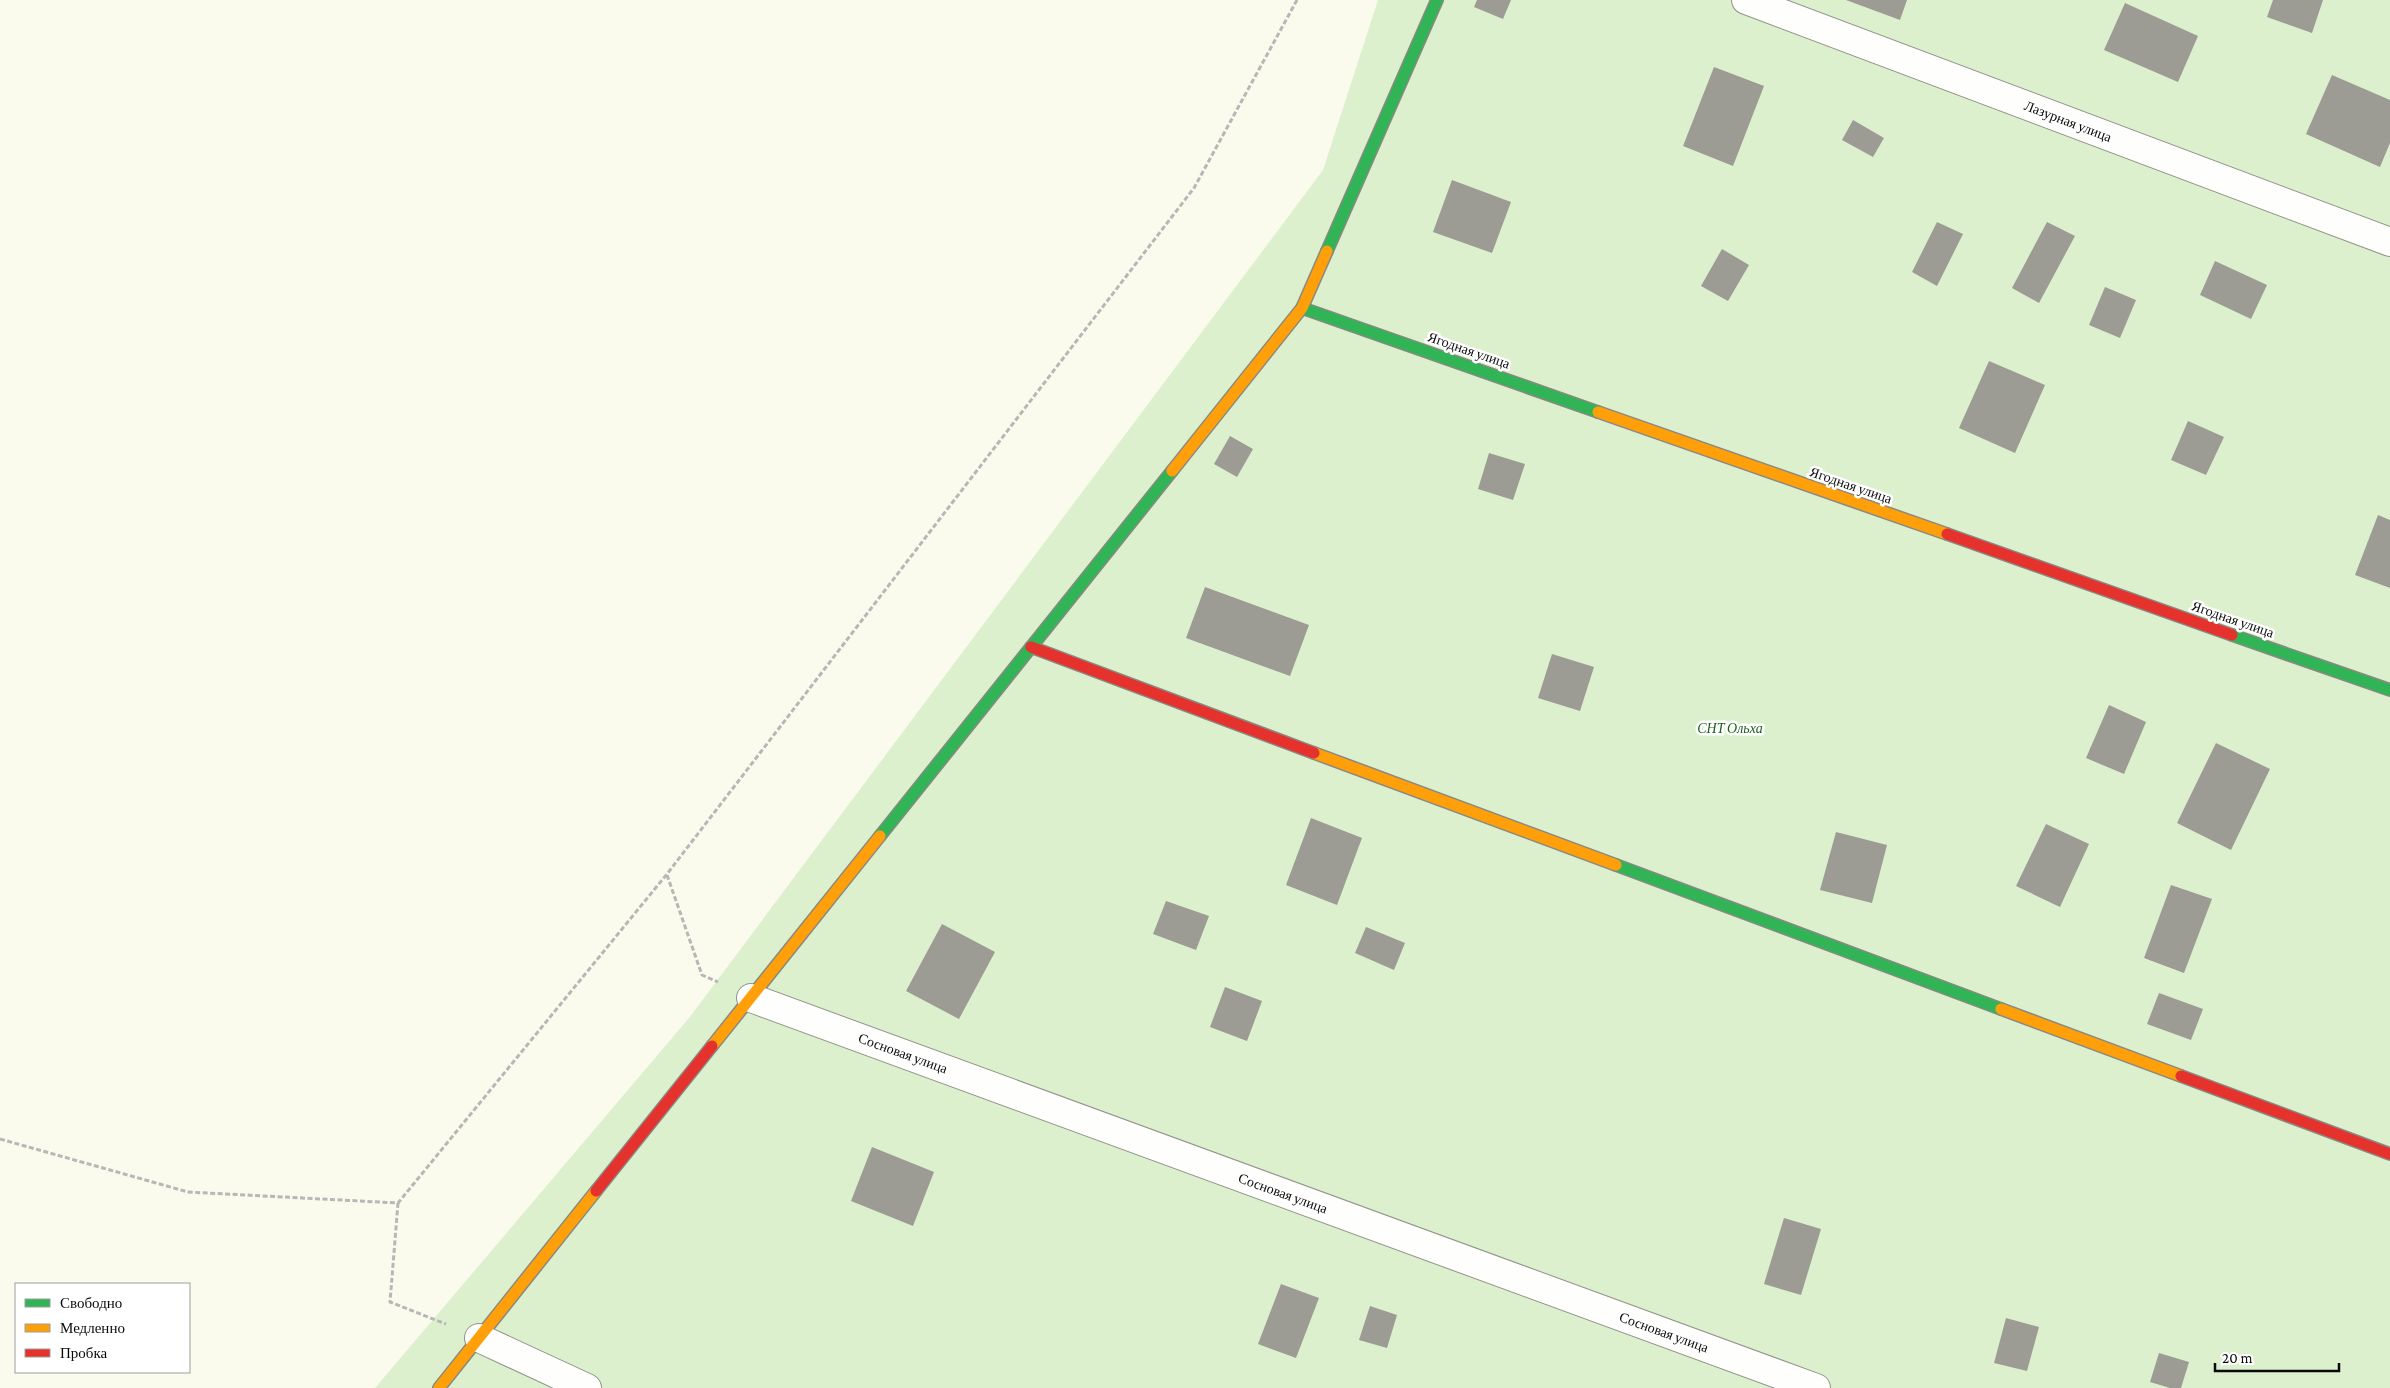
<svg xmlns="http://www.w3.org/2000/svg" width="2390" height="1388" font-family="'Crimson Pro',serif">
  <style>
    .green { fill: #dcf0cd }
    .building { fill: #9c9b94 }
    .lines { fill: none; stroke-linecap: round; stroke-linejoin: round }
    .street-casing { stroke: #92928c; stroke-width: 30 }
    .fast-casing { stroke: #898983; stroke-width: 14 }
    .slow-casing { stroke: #898983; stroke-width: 14 }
    .jam-casing { stroke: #898983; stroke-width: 14 }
    .path { stroke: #b7b7b5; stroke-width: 3; stroke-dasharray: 5 2.5; stroke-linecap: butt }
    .street { stroke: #fefefc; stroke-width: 28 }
    .fast { stroke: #30b455; stroke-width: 11 }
    .slow { stroke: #ff9f0a; stroke-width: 11 }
    .jam { stroke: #e5322d; stroke-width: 11 }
    .labels { text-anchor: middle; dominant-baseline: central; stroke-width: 5; stroke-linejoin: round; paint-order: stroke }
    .street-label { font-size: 14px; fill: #0a0a0a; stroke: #fff }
    .park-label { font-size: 14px; font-style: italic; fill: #1d601d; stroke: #fff }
  </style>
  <rect width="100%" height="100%" fill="#fafaed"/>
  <polygon class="green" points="1378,0 2390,0 2390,1388 375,1388 689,1018 1323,170"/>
  <g class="building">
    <polygon points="1477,0 1511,0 1503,19 1474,7"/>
    <polygon points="1846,0 1907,0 1900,20"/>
    <polygon points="2273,0 2323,0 2312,33 2267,17"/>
    <polygon points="2125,3 2198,36 2178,82 2104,50"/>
    <polygon points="1714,67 1764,86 1733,166 1683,146"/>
    <polygon points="2332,75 2390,100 2390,143 2380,167 2306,134"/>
    <polygon points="1853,120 1884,138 1873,157 1842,140"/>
    <polygon points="1452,180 1511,202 1492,253 1433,232"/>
    <polygon points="1937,222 1963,234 1937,286 1912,272"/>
    <polygon points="2047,222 2075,236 2039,303 2012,288"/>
    <polygon points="1722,249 1749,265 1728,301 1701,286"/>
    <polygon points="2215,261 2267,285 2251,319 2200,295"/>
    <polygon points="2105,287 2136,300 2120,338 2089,325"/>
    <polygon points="1989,361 2045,385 2015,453 1959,428"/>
    <polygon points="2188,421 2224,437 2206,475 2171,460"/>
    <polygon points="1230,436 1253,449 1237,477 1214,464"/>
    <polygon points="1489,453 1525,464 1513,500 1478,489"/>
    <polygon points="2378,515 2390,520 2390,588 2355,575"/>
    <polygon points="1205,587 1309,625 1290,676 1186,638"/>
    <polygon points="1552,654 1594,667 1580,711 1538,698"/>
    <polygon points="2109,705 2146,722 2124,774 2086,758"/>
    <polygon points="2216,743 2270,769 2231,850 2177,823"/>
    <polygon points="1311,818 1362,838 1337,905 1286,885"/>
    <polygon points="2046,824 2089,844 2060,907 2016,886"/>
    <polygon points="1836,832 1887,845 1872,903 1820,890"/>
    <polygon points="2171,885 2212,899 2184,973 2144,958"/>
    <polygon points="1166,901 1209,916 1196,950 1153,934"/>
    <polygon points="942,924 995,952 959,1019 906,991"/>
    <polygon points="1366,927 1405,943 1394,970 1355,953"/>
    <polygon points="1225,987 1262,1001 1247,1041 1210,1027"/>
    <polygon points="2159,993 2203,1009 2191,1040 2147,1024"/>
    <polygon points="872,1147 934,1172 913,1226 851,1201"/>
    <polygon points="1784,1218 1821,1229 1801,1295 1764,1284"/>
    <polygon points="1281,1284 1319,1298 1296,1358 1258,1344"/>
    <polygon points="1370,1306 1397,1315 1387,1348 1359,1340"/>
    <polygon points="2006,1318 2039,1327 2027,1371 1994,1363"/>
    <polygon points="2159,1353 2189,1362 2181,1388 2170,1388 2150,1382"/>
  </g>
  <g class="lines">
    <g class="street-casing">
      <g id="street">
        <polyline points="1746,0 2390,242"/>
        <polyline points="751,998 1816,1388"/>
        <polyline points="479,1338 587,1388"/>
      </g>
    </g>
    <g class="fast-casing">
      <g id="fast">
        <polyline points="1327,251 1437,0"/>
        <polyline points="1302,308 1598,412"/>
        <polyline points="2232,635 2390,690"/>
        <polyline points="880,836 1172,471"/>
        <polyline points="1616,865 2001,1009"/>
      </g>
    </g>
    <g class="slow-casing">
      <g id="slow">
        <polyline points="1598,412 1947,534"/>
        <polyline points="1172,471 1302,308 1327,251"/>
        <polyline points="1314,753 1616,865"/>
        <polyline points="2001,1009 2181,1076"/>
        <polyline points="712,1046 880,836"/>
        <polyline points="439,1388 596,1191"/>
      </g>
    </g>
    <g class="jam-casing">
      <g id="jam">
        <polyline points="1947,534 2232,635"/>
        <polyline points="1031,647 1314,753"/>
        <polyline points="2181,1076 2390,1154"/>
        <polyline points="596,1191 712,1046"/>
      </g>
    </g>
    <g class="path">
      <polyline points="667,875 702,975 718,982"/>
      <polyline points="0,1139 188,1192 398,1203 667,874 1194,188 1297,0"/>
      <polyline points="398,1203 390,1302 446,1324"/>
    </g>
    <use href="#street" class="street"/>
    <use href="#fast" class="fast"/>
    <use href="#slow" class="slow"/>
    <use href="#jam" class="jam"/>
  </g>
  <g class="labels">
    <g class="street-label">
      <text transform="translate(2068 121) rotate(21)">Лазурная улица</text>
      <text transform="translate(1469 350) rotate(19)">Ягодная улица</text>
      <text transform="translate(1851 485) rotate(19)">Ягодная улица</text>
      <text transform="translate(2233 619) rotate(19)">Ягодная улица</text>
      <text transform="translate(903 1053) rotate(20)">Сосновая улица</text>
      <text transform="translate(1283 1193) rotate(20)">Сосновая улица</text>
      <text transform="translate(1664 1332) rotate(20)">Сосновая улица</text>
    </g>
    <g class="park-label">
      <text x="1730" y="728">СНТ Ольха</text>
    </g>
  </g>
  <rect x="15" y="1283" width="175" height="90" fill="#ffffff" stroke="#9d9d9d"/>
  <rect x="25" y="1299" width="25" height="8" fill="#30b455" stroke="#9d9d9d"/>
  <text x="60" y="1308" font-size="15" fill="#0a0a0a">Свободно</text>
  <rect x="25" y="1324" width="25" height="8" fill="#ff9f0a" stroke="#9d9d9d"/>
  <text x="60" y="1333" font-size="15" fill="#0a0a0a">Медленно</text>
  <rect x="25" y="1349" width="25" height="8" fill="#e5322d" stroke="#9d9d9d"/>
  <text x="60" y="1358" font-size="15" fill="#0a0a0a">Пробка</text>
  <path d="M2215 1363v8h124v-8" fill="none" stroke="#0a0a0a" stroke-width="2.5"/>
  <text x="2222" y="1363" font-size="15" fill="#0a0a0a" stroke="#ffffff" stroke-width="4" paint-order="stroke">20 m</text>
</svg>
